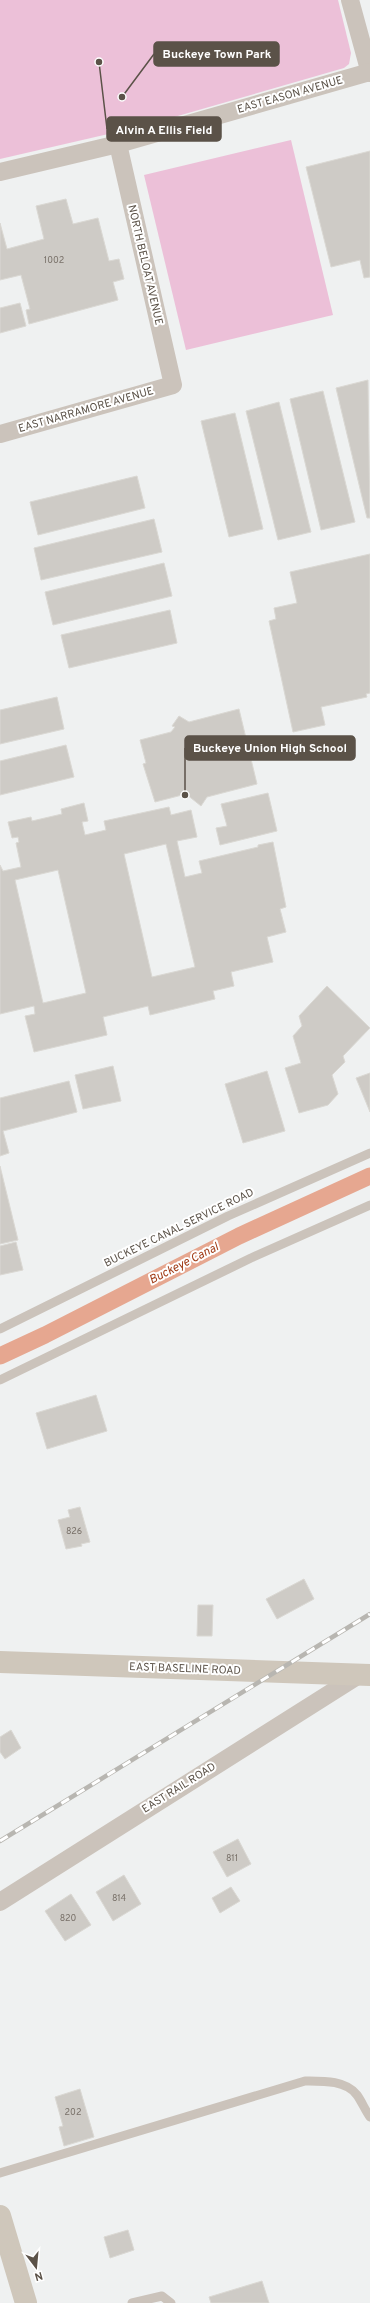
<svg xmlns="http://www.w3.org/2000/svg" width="370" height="2303" font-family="Overpass,sans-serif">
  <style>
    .green { fill: #ecc0d8 }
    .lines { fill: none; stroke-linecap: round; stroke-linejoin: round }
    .canal { stroke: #e6a790; stroke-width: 17 }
    .building { fill: #cecbc6; stroke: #dad8d3; fill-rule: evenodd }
    .service { stroke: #cbc3bb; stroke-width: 9 }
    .minor { stroke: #cbc3bb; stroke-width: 18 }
    .secondary { stroke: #cfc7bb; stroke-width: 22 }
    .rail-casing { stroke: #b8b6b1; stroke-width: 4.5 }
    .rail { stroke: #fff; stroke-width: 3; stroke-dasharray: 9; stroke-linecap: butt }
    .labels { text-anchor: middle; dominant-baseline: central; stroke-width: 4; stroke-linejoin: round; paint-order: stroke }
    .number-label { font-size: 9px; fill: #787068 }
    .street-label { font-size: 11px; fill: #5b5248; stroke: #fff }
    .water-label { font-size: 12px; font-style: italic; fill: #a03b16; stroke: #fff }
    .leader { fill: none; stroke: #5b5248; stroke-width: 1.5 }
    .callout-dot { fill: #5b5248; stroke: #fff; stroke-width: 1.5 }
    .callout { fill: #5b5248; stroke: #5b5248; stroke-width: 1.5 }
    .callout-label { font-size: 12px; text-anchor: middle; font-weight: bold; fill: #fff }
  </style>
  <rect width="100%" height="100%" fill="#eff1f1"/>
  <g class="green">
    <polygon points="0,0 338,0 351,53 349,64 344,68 143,126 0,159"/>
    <polygon points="291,140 333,315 186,350 144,175"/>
  </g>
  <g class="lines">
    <polyline class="canal" points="0,1356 45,1335 239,1236 370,1176"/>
  </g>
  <g class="building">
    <polygon points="370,151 370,277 364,278 360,260 331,267 306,167"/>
    <polygon points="66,199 73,224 98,218 109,261 119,259 124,279 113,282 118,300 29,324 26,310 30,309 21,275 0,280 0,223 7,249 44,239 36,206"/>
    <polygon points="20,303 26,326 0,333 0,308"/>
    <polygon points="368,380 370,518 367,518 336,388"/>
    <polygon points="323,391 355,522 321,530 290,399"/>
    <polygon points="279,402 311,532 278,540 246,411"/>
    <polygon points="235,413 263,529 229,537 201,421"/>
    <polygon points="137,476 145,508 38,535 30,502"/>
    <polygon points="154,519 162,552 41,580 34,548"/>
    <polygon points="370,554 370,693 366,694 367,697 321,707 325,725 293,732 269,621 276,619 274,608 297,603 290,572"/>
    <polygon points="164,563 172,596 53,625 45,592"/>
    <polygon points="170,610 177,643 69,668 61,635"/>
    <polygon points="57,697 64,729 0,744 0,710"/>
    <polygon points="239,709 257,784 207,797 201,806 186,794 155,802 143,764 146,763 140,740 171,732 175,727 172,726 179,716 189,722"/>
    <polygon points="66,745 74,777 0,795 0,761"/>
    <polygon points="268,793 277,831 220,845 216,828 227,826 221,804"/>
    <path d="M 84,803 L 88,821 L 82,822 L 85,835 L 106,830 L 104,821 L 169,807 L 171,815 L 191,810 L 197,837 L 177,841 L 185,877 L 202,873 L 199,861 L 258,847 L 258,845 L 273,842 L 286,907 L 280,909 L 286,932 L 267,937 L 273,962 L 231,972 L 234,986 L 213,991 L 215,999 L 150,1015 L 148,1006 L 103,1017 L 107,1035 L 34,1052 L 25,1016 L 35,1014 L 34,1006 L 0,1014 L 0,865 L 3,871 L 21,867 L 16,843 L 19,842 L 18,837 L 12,838 L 8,822 L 31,817 L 32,821 L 62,814 L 61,809 ZM 166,844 L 195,967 L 152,977 L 124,854 ZM 58,870 L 86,993 L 43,1003 L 15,880 Z"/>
    <polygon points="327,986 370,1028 343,1056 345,1062 332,1075 338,1094 328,1105 299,1113 285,1068 301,1063 293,1036 302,1026 299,1016"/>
    <polygon points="113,1066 121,1101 83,1109 75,1075"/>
    <polygon points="267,1071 285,1131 243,1143 225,1084"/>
    <polygon points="370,1073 370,1112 356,1078"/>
    <polygon points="69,1081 77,1112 3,1131 9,1153 0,1156 0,1098"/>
    <polygon points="0,1166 18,1240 0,1244"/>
    <polygon points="16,1242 23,1270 0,1275 0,1246"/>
    <polygon points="96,1395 107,1431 47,1449 36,1413"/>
    <polygon points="80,1507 90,1542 81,1544 82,1546 66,1549 58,1520 70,1517 68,1510"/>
    <polygon points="304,1579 314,1599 277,1619 266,1599"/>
    <polygon points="198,1605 213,1605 212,1636 197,1636"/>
    <polygon points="11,1730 21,1748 5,1759 0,1752 0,1737"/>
    <polygon points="238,1839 251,1864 227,1877 213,1852"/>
    <polygon points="124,1875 141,1904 113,1921 96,1892"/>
    <polygon points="231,1887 240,1901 220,1913 212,1898"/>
    <polygon points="71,1894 91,1925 65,1941 45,1911"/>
    <polygon points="80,2089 94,2137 64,2146 59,2127 63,2126 55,2097"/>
    <polygon points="128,2230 134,2250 110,2258 104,2237"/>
    <polygon points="262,2281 269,2303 211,2303 209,2297"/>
  </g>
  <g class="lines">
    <g class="service">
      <polyline points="0,1329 228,1216 370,1153"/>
      <polyline points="0,1380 251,1258 370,1205"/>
      <path d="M 0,2173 L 305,2081 C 322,2081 346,2080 357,2095 C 362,2102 365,2110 370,2117"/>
      <polyline points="132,2303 162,2296 171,2303"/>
    </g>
    <g class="minor">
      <polyline points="350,0 370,73"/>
      <polyline points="0,172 118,144 370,72"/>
      <polyline points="0,434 173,385 118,144"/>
      <polyline points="0,1902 359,1675"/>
    </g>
    <g class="secondary">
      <polyline points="0,1662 370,1675"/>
      <polyline points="0,2216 26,2303"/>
    </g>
    <g class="rail-casing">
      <polyline id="rail" points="0,1841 370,1614"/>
    </g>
    <use href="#rail" class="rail"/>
  </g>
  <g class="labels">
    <g class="number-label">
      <text x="54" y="260">1002</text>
      <text x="74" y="1531">826</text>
      <text x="232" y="1858">811</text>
      <text x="119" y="1898">814</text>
      <text x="68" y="1918">820</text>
      <text x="73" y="2112">202</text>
    </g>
    <g class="street-label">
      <text transform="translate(290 95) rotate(-16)">EAST EASON AVENUE</text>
      <text transform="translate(145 265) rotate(77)">NORTH BELOAT AVENUE</text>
      <text transform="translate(86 410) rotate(-16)">EAST NARRAMORE AVENUE</text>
      <text transform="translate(179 1228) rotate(-26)">BUCKEYE CANAL SERVICE ROAD</text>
      <text transform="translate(185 1669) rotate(2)">EAST BASELINE ROAD</text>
      <text transform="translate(179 1788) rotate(-32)">EAST RAIL ROAD</text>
    </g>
    <g class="water-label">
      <text transform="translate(184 1264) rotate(-27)">Buckeye Canal</text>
    </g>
  </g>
  <path class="leader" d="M122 97L154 54M99 62L107 129M185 795L185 748"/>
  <g class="callout-dot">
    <circle cx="122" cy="97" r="4"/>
    <circle cx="99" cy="62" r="4"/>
    <circle cx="185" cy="795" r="4"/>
  </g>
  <g class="callout">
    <rect x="154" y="42" width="125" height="24" rx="4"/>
    <rect x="107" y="117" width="114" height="24" rx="4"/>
    <rect x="185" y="736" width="170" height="24" rx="4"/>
  </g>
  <g class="callout-label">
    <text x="217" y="58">Buckeye Town Park</text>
    <text x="164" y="134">Alvin A Ellis Field</text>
    <text x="270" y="752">Buckeye Union High School</text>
  </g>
  <g transform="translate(36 2267) rotate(164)" stroke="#ffffff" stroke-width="3" paint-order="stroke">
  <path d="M0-3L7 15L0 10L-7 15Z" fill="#5b5248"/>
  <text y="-6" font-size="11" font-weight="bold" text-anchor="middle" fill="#5b5248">N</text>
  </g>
</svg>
